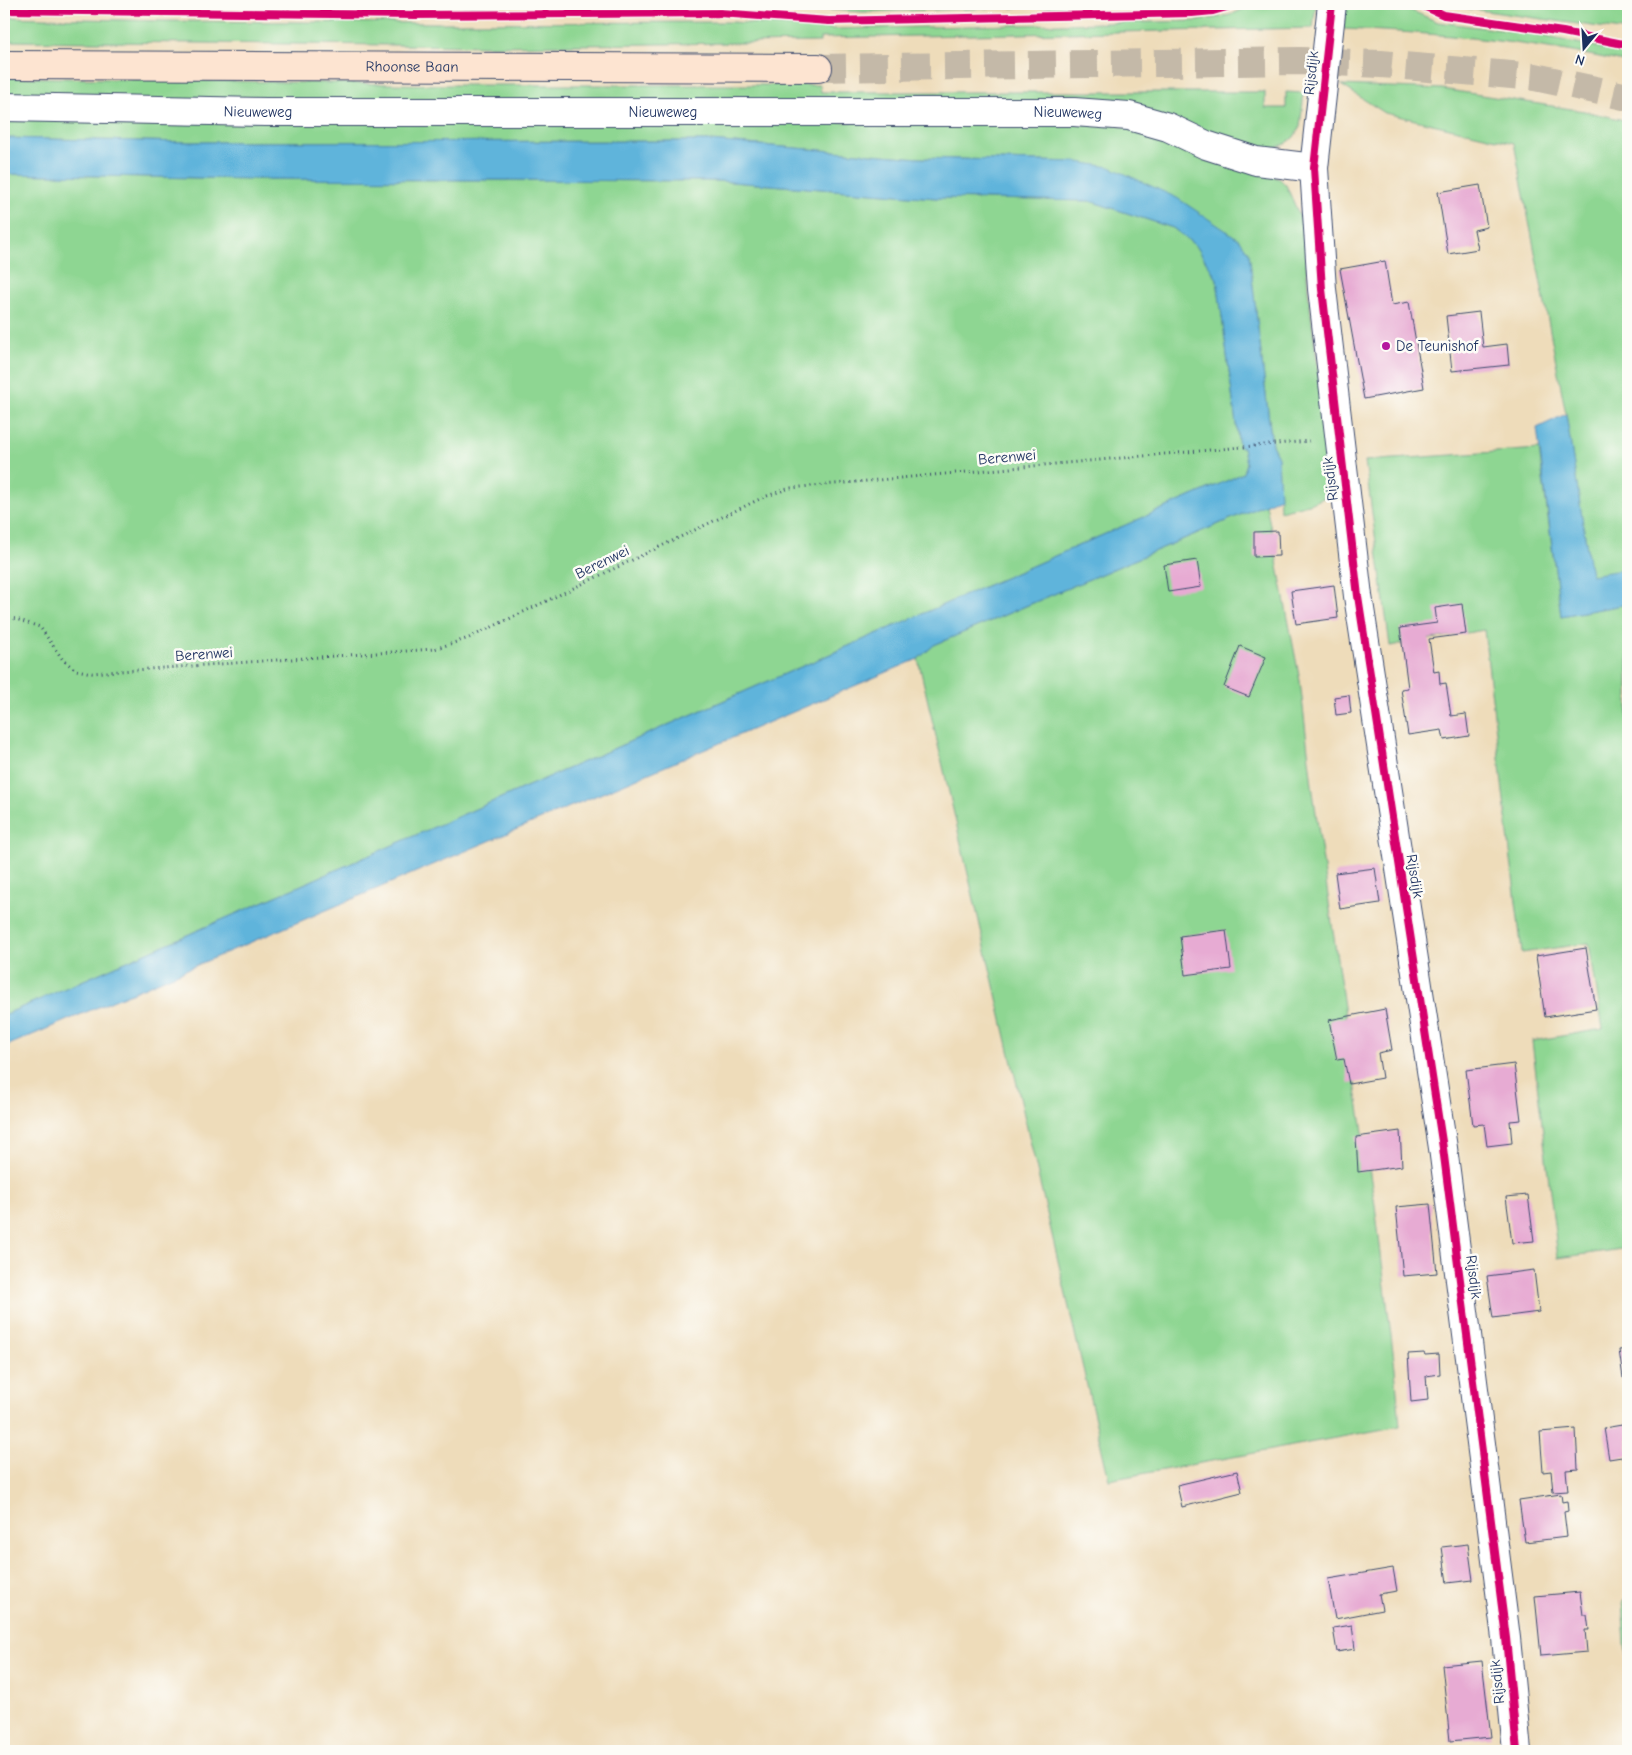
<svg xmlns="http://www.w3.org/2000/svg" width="1632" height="1755" font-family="'Comic Neue',sans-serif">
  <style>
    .green { fill: #8ed692; stroke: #548278 }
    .water { fill: #5eb4db; stroke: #3c729c }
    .building { fill: #e7abd3 }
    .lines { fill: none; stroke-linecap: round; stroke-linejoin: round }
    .secondary-tunnel { stroke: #c4b9a8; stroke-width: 28; stroke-dasharray: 28 14; stroke-linecap: butt }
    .street-casing { stroke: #3b496c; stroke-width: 30 }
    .secondary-casing { stroke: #3b496c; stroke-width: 30 }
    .path { stroke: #3b496c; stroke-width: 3; stroke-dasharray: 1 4; stroke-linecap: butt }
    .street { stroke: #fff; stroke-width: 28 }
    .secondary { stroke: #fde4d1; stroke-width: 28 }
    .cycleway-casing { stroke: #fdfcf7; stroke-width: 11 }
    .cycleway { stroke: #d6006c; stroke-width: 8 }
    .poi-dot { fill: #b5179e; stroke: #fdfcf7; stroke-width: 2 }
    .labels { text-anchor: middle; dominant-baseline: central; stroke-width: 5; stroke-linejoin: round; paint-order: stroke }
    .street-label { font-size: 15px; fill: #1b2f5e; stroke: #fdfcf7 }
    .poi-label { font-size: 15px; fill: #1b2f5e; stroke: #fdfcf7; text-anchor: start }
  </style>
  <rect width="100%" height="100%" fill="#fdfcf7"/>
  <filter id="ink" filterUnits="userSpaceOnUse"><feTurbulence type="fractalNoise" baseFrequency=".02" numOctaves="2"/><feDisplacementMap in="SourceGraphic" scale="10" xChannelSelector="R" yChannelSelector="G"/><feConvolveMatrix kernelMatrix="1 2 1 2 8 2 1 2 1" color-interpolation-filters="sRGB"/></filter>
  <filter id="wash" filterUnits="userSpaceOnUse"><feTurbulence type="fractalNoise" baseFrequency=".0096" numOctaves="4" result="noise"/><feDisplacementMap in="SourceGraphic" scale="20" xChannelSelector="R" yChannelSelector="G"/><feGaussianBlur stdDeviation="1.12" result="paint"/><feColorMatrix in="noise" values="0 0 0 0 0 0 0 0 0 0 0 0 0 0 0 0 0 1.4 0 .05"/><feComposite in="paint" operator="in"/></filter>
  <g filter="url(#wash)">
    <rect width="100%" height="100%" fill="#eedcba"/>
    <g class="green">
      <polygon points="190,4 1150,4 863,12 734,4 437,6"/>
      <polygon points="1255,4 1316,4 1313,28 820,38 820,42 492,46 4,41 4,17 163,21 436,23 733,22 833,29 1198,21 1230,15"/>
      <path d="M 1347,4 L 1396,4 L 1438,22 L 1526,33 L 1628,53 L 1628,63 C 1534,42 1439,33 1343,29 Z"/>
      <polygon points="1447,4 1628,4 1628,31 1471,9"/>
      <polygon points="4,77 445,85 820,85 821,92 1265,92 1265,108 1286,108 1286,92 1304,93 1300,127 1294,137 1285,144 1273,149 1255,151 1185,122 4,99"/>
      <polygon points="1341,85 1442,89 1584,111 1628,121 1628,569 1591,576 1566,414 1514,143 1385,113"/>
      <path d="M 4,116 L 1112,124 L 1161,136 L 1280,179 L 1286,185 L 1304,226 L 1308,291 L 1333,491 C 1319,504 1298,506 1280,511 L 1278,457 L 1272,445 L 1249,253 L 1078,162 L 919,158 L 710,141 L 188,142 L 4,138 Z"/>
      <polygon points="4,174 248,179 719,181 936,198 1090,201 1173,228 1197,247 1217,279 1239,446 1243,447 1246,463 1243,473 1231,479 4,1015"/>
      <polygon points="1539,449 1561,616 1628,604 1628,1248 1558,1258 1532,1041 1603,1029 1589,943 1522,953 1484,630 1390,646 1365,461"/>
      <polygon points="1266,504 1300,681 1312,785 1355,1083 1375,1205 1395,1368 1400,1426 1109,1480 918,659 934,645"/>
      <polygon points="1628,1600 1628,1685 1622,1601"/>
    </g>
    <g class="water">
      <polygon points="4,138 188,142 710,141 919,158 1078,162 1110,167 1177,198 1240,240 1249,253 1272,445 1278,457 1280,498 934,645 918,659 4,1047 4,1015 1231,479 1243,473 1246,463 1243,447 1239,447 1217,279 1197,247 1173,228 1090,201 936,198 719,181 248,179 4,174"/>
      <polygon points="1566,414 1591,575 1628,569 1628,604 1561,616 1537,428"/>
    </g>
    <g id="blocks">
      <g class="building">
        <polygon points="1480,185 1487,227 1474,230 1478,249 1448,254 1438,192"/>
        <polygon points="1385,261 1392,305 1409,302 1424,388 1364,399 1340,269"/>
        <polygon points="1479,312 1483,347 1507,344 1509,365 1452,371 1446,316"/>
        <polygon points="1278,531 1279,556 1254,557 1254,532"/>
        <polygon points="1197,560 1201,587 1168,592 1164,565"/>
        <polygon points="1334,585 1338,618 1296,624 1291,591"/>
        <polygon points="1462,604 1466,634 1429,639 1434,672 1439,671 1440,684 1446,683 1451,716 1466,714 1469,736 1444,740 1442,730 1408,735 1401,689 1408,688 1400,628 1437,623 1435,608"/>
        <polygon points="1240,646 1266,657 1249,697 1224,687"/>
        <polygon points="1349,695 1351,713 1336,715 1334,697"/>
        <polygon points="1375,868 1380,903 1340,909 1335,873"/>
        <polygon points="1226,930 1231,969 1185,975 1180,936"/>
        <polygon points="1586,948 1596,1009 1545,1017 1536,956"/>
        <polygon points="1385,1009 1392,1050 1378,1053 1382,1078 1349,1084 1344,1059 1337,1060 1329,1020"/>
        <polygon points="1514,1064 1521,1120 1510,1121 1512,1143 1487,1146 1484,1124 1473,1125 1466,1070"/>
        <polygon points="1400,1131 1402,1166 1358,1172 1356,1137"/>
        <polygon points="1528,1195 1534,1241 1512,1243 1506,1197"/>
        <polygon points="1430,1204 1437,1273 1403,1276 1396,1207"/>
        <polygon points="1534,1270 1539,1312 1493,1318 1487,1276"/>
        <polygon points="1628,1349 1628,1377 1623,1378 1619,1350"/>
        <polygon points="1424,1353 1425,1355 1439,1354 1440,1374 1426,1376 1428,1400 1411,1402 1408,1354"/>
        <polygon points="1628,1424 1628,1456 1609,1459 1604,1428"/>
        <polygon points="1576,1429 1578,1469 1566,1470 1568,1491 1553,1492 1551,1471 1543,1472 1540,1432"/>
        <polygon points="1237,1471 1242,1492 1182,1507 1177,1485"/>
        <polygon points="1561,1494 1562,1502 1567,1501 1568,1511 1564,1512 1567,1537 1525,1542 1519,1500"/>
        <polygon points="1468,1544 1473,1580 1447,1583 1442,1547"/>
        <polygon points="1393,1568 1397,1591 1379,1594 1382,1610 1335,1619 1328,1579"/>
        <polygon points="1580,1592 1583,1615 1587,1615 1589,1630 1585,1630 1587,1652 1541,1656 1535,1596"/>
        <polygon points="1352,1625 1355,1649 1337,1652 1333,1628"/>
        <polygon points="1482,1661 1491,1737 1450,1741 1442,1665"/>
      </g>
    </g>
  </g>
  <g filter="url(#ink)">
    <use href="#blocks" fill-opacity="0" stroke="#3b496c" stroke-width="1"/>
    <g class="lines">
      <polyline class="secondary-tunnel" points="818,68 1300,61 1381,64 1535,77 1628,97"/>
      <g class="street-casing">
        <g id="street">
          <polyline points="1332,4 1314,168 1322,289 1358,596 1443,1148 1506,1638 1517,1751"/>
          <path id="s1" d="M 4,107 L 267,112 L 1074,112 L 1129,116 L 1168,127 L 1206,145 L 1256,161 L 1314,168"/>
        </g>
      </g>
      <g class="secondary-casing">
        <g id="secondary">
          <path id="s2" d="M 4,65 L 818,68"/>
        </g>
      </g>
      <polyline class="path" points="4,617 16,619 40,627 63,660 76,670 92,673 434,649 469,638 764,497 790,488 1309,441"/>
      <use href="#street" class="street"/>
      <use href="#secondary" class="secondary"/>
      <g class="cycleway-casing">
        <g id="cycleway">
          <polyline points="1332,4 1314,168 1322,289 1358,596 1443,1148 1506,1638 1517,1751"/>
          <polyline points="1419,4 1444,15 1563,32 1628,45"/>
          <polyline points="4,10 415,15 720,13 829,21 1192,13 1213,11 1237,4"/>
        </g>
      </g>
      <use href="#cycleway" class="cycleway"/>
    </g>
  </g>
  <circle class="poi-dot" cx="1386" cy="346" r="5"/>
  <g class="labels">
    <g class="street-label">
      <text stroke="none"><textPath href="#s2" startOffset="408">Rhoonse Baan</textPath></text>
      <text transform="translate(1311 73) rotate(-84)">Rijsdijk</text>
      <text stroke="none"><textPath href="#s1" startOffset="254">Nieuweweg</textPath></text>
      <text stroke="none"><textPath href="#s1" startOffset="659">Nieuweweg</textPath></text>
      <text stroke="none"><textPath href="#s1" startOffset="1064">Nieuweweg</textPath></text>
      <text transform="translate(1007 457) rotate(-5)">Berenwei</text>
      <text transform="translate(1330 479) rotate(-97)">Rijsdijk</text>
      <text transform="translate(602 562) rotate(-26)">Berenwei</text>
      <text transform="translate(204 654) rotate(-4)">Berenwei</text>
      <text transform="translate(1415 876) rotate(81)">Rijsdijk</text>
      <text transform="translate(1474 1277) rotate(83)">Rijsdijk</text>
      <text transform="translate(1497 1682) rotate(-96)">Rijsdijk</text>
    </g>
    <g class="poi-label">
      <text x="1396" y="346">De Teunishof</text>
    </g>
  </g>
  <rect width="1632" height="1755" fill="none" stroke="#fdfcf7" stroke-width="20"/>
  <g transform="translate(1584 48) rotate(198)" stroke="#fdfcf7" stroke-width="4" paint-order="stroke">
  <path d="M0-4L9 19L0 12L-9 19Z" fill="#1b2f5e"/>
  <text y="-8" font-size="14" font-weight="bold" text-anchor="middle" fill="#1b2f5e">N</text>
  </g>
</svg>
